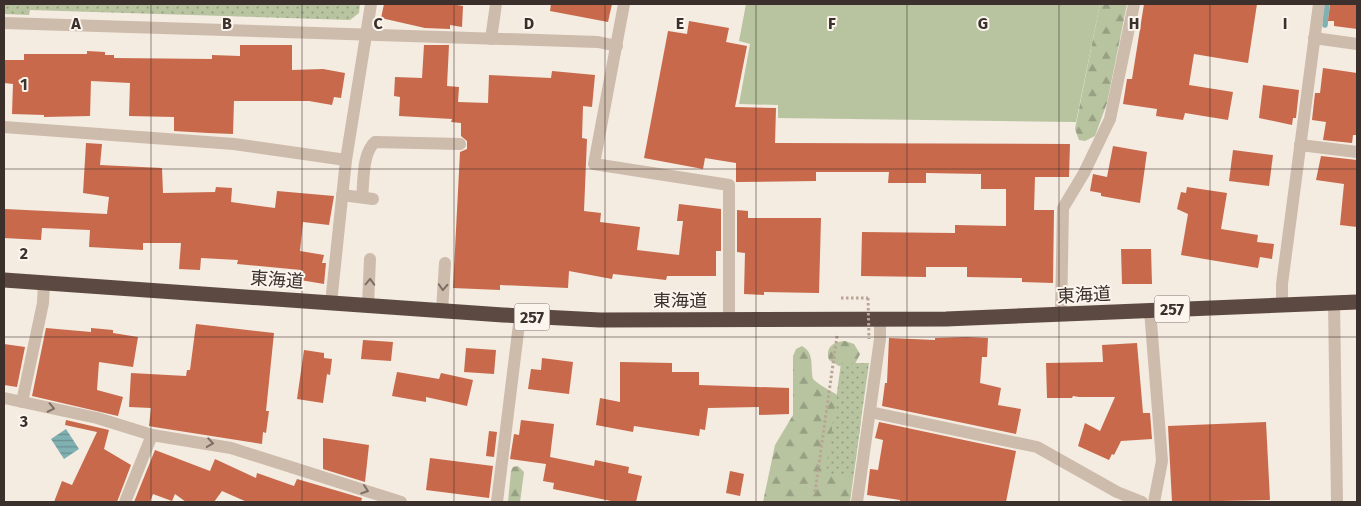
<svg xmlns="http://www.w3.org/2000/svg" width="1361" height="506" font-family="'Fira Sans','Noto Sans JP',sans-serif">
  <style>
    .grass { fill: #b8c4a0 }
    .forest { fill: url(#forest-firs) }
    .park { fill: url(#park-dots) }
    .water { fill: url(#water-rules) }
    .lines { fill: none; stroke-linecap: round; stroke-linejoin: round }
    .stream { stroke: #7fb0b2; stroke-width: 5.5 }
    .building { fill: #c8694b }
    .path { stroke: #b9a596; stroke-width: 3; stroke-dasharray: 2.5 2.5; stroke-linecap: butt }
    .minor { stroke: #cdbbac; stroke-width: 12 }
    .highway { stroke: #5c4a42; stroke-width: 15 }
    .path-bridge { stroke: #b9a596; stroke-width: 3; stroke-dasharray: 2.5 2.5; stroke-linecap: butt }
    .oneway { stroke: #7d6f65 }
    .grid { fill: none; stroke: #3b302b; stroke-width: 1; stroke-opacity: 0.55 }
    .labels { text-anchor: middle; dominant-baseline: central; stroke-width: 4; stroke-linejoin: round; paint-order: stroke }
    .shield { fill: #fbf5ee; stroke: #756b66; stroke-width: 1 }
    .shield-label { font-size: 16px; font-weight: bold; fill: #3b302b }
    .street-label { font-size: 18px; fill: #3b302b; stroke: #fbf5ee }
    .grid-label { font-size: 16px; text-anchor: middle; font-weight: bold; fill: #3b302b; stroke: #fbf5ee; stroke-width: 4; stroke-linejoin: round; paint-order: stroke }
  </style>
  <defs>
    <pattern id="forest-firs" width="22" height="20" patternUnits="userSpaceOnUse" patternTransform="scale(1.25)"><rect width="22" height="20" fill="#b8c4a0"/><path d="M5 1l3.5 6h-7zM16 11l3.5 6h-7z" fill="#97a083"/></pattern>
    <pattern id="park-dots" width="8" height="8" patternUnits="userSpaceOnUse" patternTransform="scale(1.25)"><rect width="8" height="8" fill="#b8c4a0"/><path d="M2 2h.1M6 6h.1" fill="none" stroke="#97a083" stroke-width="1.8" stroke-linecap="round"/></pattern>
    <pattern id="water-rules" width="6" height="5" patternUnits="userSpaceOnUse" patternTransform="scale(1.25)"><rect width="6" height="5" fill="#7fb0b2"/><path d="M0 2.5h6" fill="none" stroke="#699091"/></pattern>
  </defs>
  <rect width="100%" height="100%" fill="#f4ebe1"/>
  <polygon class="grass" points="746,4 1100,4 1076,122 778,118 778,105 739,104 750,44 739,41"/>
  <g class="forest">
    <polygon points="1100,4 1127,4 1107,103 1095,136 1085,141 1079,140 1075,129"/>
    <path d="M 845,341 L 854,344 L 860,354 L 855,364 L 839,366 L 829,360 C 825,347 833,342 845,341 Z"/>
    <path d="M 802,346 C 815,353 810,366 813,379 C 829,394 857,399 861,421 L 850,502 L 763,502 L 775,445 L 793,415 L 793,356 L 796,349 Z"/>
    <polygon points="518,466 524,472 520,502 508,502 511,471 513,467"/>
  </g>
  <g class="park">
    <polygon points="4,4 360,4 359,13 350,20 30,10 29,15 4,14"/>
    <polygon points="841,363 869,363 853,477 826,473"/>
  </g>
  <polygon class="water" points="66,429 79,449 64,459 51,439"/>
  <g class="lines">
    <polyline class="stream" points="1325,25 1327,4"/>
  </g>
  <g class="building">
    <polygon points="384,4 451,4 463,6 462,27 450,25 450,29 425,28 381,18"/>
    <polygon points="551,4 612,4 608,22 550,11"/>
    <polygon points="1144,4 1257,4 1248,63 1194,54 1189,85 1233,92 1228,120 1185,113 1183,120 1156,116 1157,109 1123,104 1127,79 1132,79"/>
    <polygon points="1330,4 1357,5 1357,29 1334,26 1334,21 1328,21"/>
    <polygon points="689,21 729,28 726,42 747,46 735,107 776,108 775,143 1070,144 1069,177 1035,177 1034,210 1054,210 1053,283 1022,282 1022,278 967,277 967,267 926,267 926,277 861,276 862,232 955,233 955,225 1006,226 1006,189 981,189 981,174 926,173 926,183 888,183 889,172 816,172 816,181 736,182 736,163 705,158 703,169 644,158 668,31 687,34"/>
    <polygon points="240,45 292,45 292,70 323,69 345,73 341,98 334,97 332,105 309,101 234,101 233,134 208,133 174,131 174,117 129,116 130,83 91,81 90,116 44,117 44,115 12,114 13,84 4,83 4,60 24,60 24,54 87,54 87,51 105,52 105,55 114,55 114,58 212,59 212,55 240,56"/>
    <polygon points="424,45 449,45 447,86 459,87 458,102 488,103 489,75 551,78 552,71 595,75 592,107 583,106 582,138 587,139 584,211 601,213 600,222 640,227 637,250 679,255 683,221 677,221 679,204 721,209 721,251 716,251 716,276 667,276 666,280 613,274 612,279 569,271 568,288 500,285 500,290 453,288 460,152 467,149 467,141 461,136 461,123 451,122 452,119 399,116 400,97 394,96 395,77 422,78"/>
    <polygon points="1323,68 1357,73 1357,135 1353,135 1352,143 1323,140 1326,122 1312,120 1315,93 1320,93"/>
    <polygon points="1263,85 1299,90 1296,118 1293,118 1292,125 1259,118"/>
    <polygon points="86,143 102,144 100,165 162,168 163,193 215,192 216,187 232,188 231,202 275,208 277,191 334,196 329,225 303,222 300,251 324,255 322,263 326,263 324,284 300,280 301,270 237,264 238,260 201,258 200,270 179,269 181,243 143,243 143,250 89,247 90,230 42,228 41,240 4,238 5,209 107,214 109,197 83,193"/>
    <polygon points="1113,146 1147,152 1140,203 1101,196 1101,193 1090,191 1093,174 1107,177"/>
    <polygon points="1233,150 1273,155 1269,186 1229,181"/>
    <polygon points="1321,156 1357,160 1357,227 1340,225 1344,184 1316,180"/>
    <polygon points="1187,187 1227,193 1221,229 1258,235 1257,242 1274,244 1272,259 1260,257 1258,268 1181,255 1188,214 1177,209 1181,192 1186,193"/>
    <polygon points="737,210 748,211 748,218 821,218 819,293 764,292 764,295 744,294 745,253 737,252"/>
    <polygon points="1121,249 1151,249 1152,284 1122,284"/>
    <polygon points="196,324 274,333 266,411 269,411 266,433 263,432 262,444 154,427 149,426 151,408 129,407 131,373 186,376 187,370 190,370"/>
    <polygon points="46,328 91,332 91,328 113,330 113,333 138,337 133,367 99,362 97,390 123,397 118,416 32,396"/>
    <polygon points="966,337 988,338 987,357 982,357 980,383 1001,388 998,405 1021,409 1016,434 882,406 885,383 887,383 889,338 935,340 935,338"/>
    <polygon points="363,340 393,342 391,361 361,359"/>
    <polygon points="1137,343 1143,413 1150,413 1152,439 1121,441 1114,455 1112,454 1109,460 1078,446 1085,423 1100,431 1115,397 1079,397 1073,396 1072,398 1047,398 1046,363 1103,362 1102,345"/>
    <polygon points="4,344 25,347 17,387 4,385"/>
    <polygon points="466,348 496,350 494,374 464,372"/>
    <polygon points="304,350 324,353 324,358 332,359 330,375 327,374 323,403 297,399"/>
    <polygon points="542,358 573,362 569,394 528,389 531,369 541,370"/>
    <polygon points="620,362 672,363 672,372 699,372 699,385 789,388 789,414 759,415 759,407 708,408 705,430 700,429 699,436 634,426 633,432 596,425 600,398 620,402"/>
    <polygon points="397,372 439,379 441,373 473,380 467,406 426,397 426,402 392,396"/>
    <polygon points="66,420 109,430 104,449 131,465 117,502 54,502 62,481 72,485 97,432 65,425"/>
    <polygon points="521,420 554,424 550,457 594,466 595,460 629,467 628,473 642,476 636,502 616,502 553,489 554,483 543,481 546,464 510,459 514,434 519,435"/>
    <polygon points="879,422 1016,451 1006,502 900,502 900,500 867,495 870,469 878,470 883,440 875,438"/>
    <polygon points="1266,422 1270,500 1172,502 1168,426"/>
    <polygon points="489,431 497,432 494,457 486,456"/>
    <polygon points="323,438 369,445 365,482 323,469"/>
    <polygon points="155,450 210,471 215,459 256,478 257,473 294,486 297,479 362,498 361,502 247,502 222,491 214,502 186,502 175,494 172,501 153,494 150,502 134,502"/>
    <polygon points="430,458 493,466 489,498 426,490"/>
    <polygon points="730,471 744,474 740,496 726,493"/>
  </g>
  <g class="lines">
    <g class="path">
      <polyline points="841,298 868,298"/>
      <polyline points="815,492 837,336"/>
    </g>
    <g class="minor">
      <polyline points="624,4 594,164 729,185 729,320"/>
      <polyline points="4,23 598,42 617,46"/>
      <polyline points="1314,38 1357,44"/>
      <polyline points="491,39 496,4"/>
      <polyline points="4,127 234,144 346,160"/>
      <polyline points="1300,145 1357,152"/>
      <polyline points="342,195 373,199"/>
      <path d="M 362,197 C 364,181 362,153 375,142 L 460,144"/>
      <polyline points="1334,302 1337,502"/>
      <polyline points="331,303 346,160 371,4"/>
      <polyline points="1282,304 1282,284 1319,4"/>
      <polyline points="368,305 370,259"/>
      <polyline points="1150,310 1162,461 1154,502"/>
      <polyline points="442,311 445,263"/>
      <polyline points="1061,315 1063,208 1084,173 1110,119 1134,4"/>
      <polyline points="4,398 97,418 152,435 231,448 401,502"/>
      <polyline points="22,402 43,303 44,283"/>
      <polyline points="870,412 1037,447 1117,492 1142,502"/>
      <polyline points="125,502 152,435"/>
      <polyline points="497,502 520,316"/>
      <polyline points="857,502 880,339 880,319"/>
    </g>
    <polyline class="highway" points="4,280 503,315 600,320 946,319 1357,302"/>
    <polyline class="path-bridge" points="868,298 869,339"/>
  </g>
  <defs><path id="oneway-chevron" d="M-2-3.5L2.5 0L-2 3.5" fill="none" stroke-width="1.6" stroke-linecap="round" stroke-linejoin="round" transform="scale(1.25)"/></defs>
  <g class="oneway">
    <use href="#oneway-chevron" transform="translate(370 282) rotate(-88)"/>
    <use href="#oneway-chevron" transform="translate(443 287) rotate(93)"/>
    <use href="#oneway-chevron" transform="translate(51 408) rotate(12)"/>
    <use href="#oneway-chevron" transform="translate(210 443) rotate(9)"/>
    <use href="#oneway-chevron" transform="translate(365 490) rotate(18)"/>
  </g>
  <path class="grid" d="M 151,4 L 151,502M 302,4 L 302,502M 454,4 L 454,502M 605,4 L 605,502M 756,4 L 756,502M 907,4 L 907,502M 1059,4 L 1059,502M 1210,4 L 1210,502M 4,169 L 1357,169M 4,337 L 1357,337"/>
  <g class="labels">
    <g class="shield">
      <rect x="1154.5" y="295.5" width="35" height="27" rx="4"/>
      <rect x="514.5" y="303.5" width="35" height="27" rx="4"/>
    </g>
    <g class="shield-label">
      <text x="1172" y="309">257</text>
      <text x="532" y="317">257</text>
    </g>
    <g class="street-label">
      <text transform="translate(277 280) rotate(4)">東海道</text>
      <text transform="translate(1084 295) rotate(-3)">東海道</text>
      <text x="680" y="301">東海道</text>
    </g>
  </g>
  <g class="grid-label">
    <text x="76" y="29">A</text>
    <text x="227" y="29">B</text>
    <text x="378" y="29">C</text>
    <text x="529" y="29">D</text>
    <text x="680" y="29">E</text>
    <text x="832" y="29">F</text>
    <text x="983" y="29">G</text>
    <text x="1134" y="29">H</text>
    <text x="1285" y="29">I</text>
    <text x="24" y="90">1</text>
    <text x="24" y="259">2</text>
    <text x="24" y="427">3</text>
  </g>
  <rect width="1361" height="506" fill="none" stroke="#3b302b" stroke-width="10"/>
</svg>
